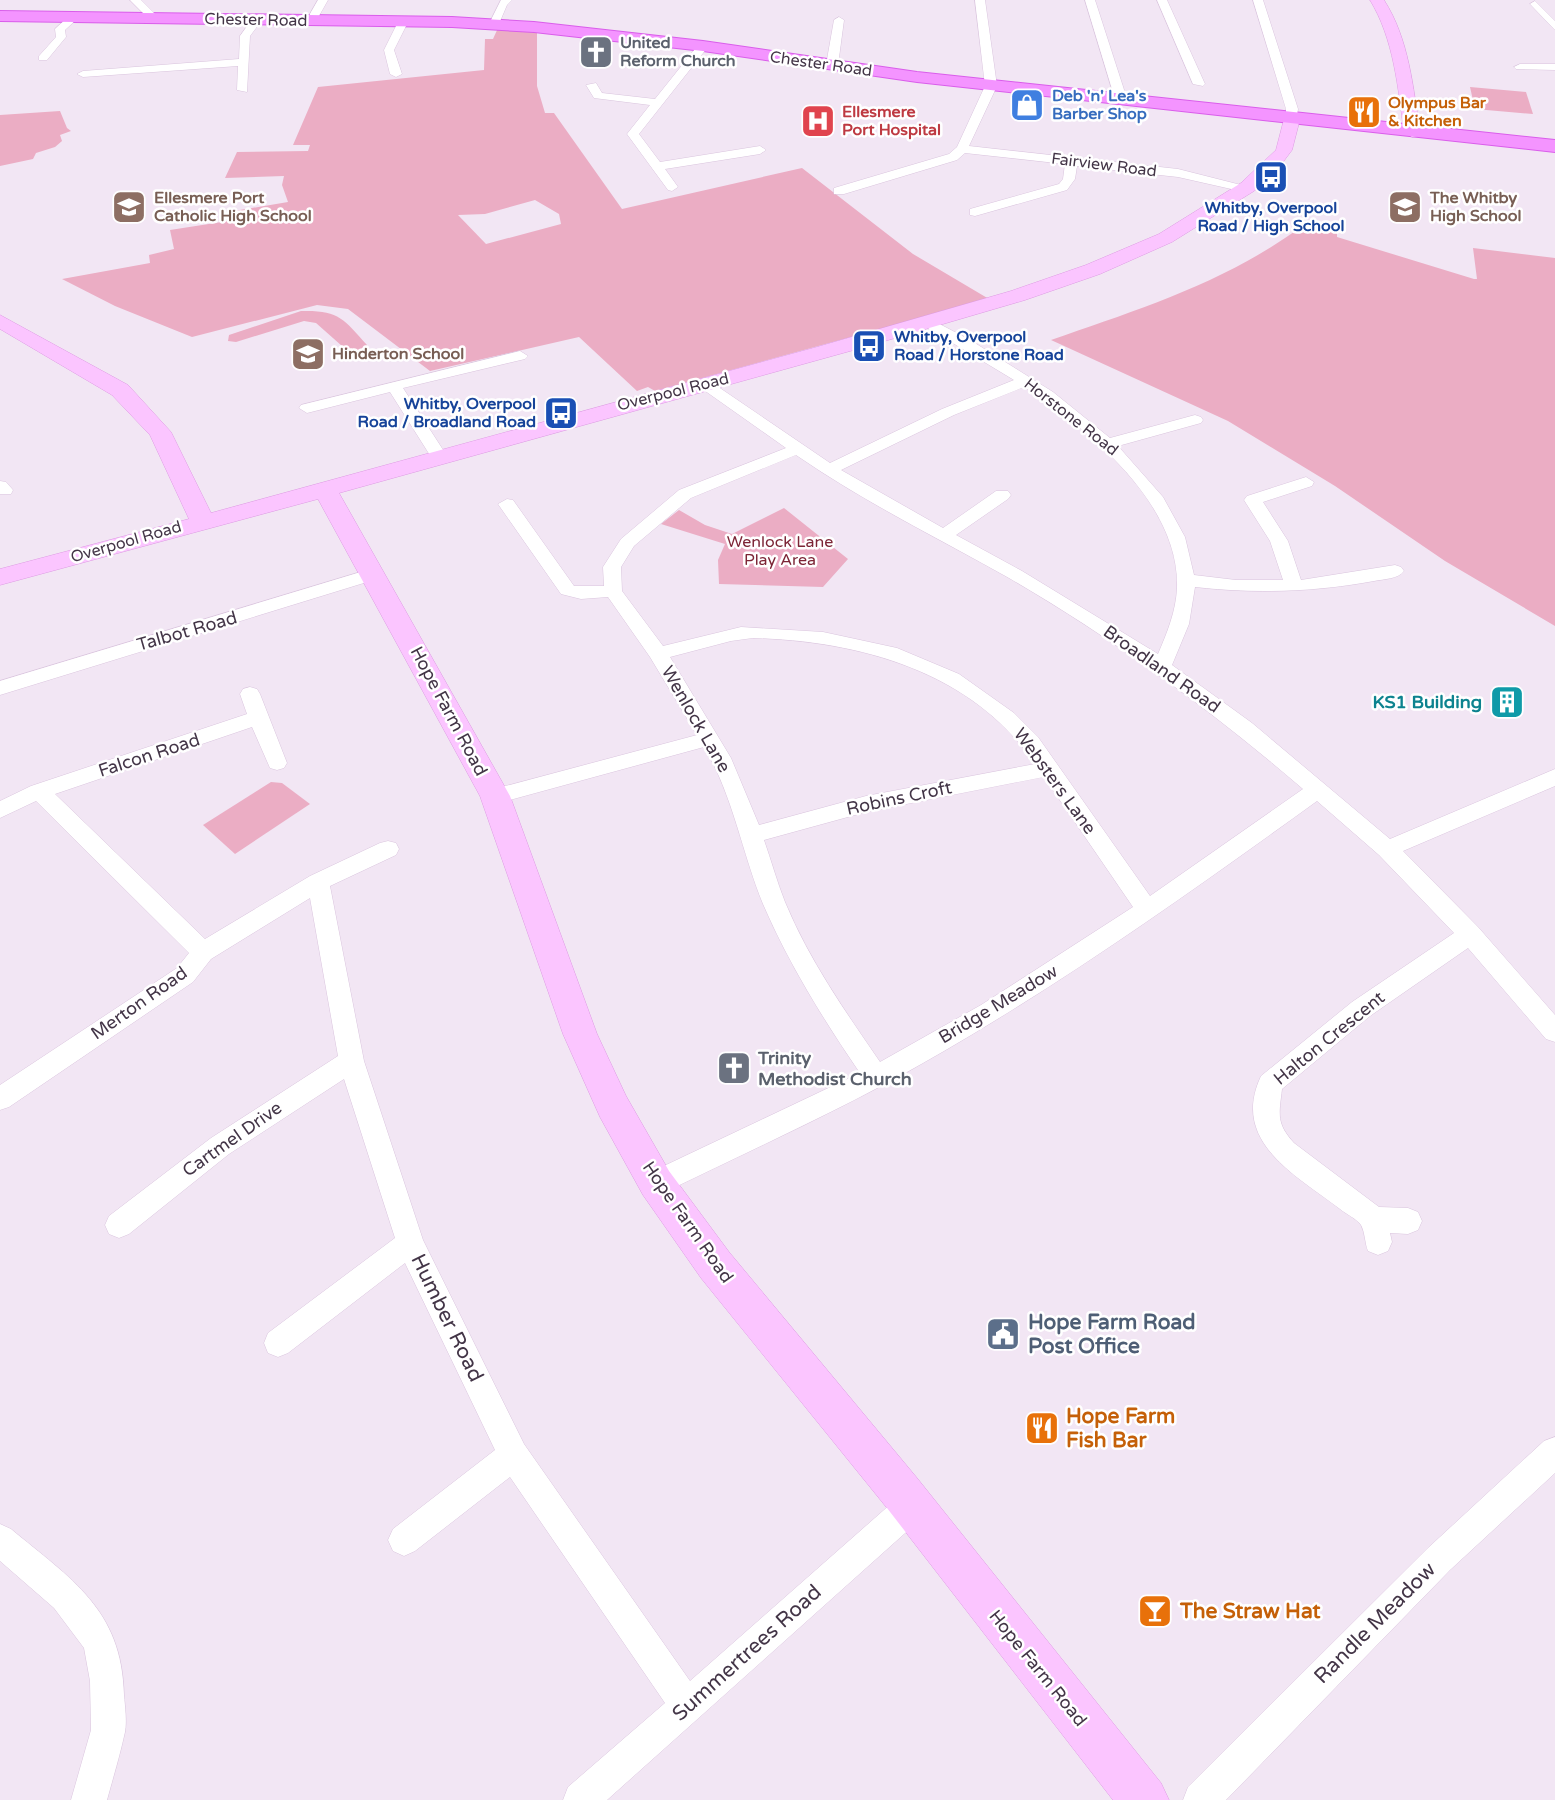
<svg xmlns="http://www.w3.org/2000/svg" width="1555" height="1800" font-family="'Varela Round',sans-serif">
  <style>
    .green { fill: #ebadc4; fill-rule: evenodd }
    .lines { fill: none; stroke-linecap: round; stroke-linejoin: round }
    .street-casing { stroke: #dac5de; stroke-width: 1 }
    .secondary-casing { stroke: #dd9be3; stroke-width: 1 }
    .primary-casing { stroke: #d95eea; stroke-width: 2 }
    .street { fill: #fff; fill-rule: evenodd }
    .secondary { fill: #fbc5ff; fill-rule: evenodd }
    .primary { fill: #f494ff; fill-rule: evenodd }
    .labels { text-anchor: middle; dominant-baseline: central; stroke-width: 5; stroke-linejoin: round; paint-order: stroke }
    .far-street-label { font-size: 16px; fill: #433547; stroke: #fff }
    .far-worship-label { font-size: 16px; font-weight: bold; fill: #5b616d; stroke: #fff; text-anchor: start }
    .far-shop-label { font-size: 16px; font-weight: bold; fill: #366cbe; stroke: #fff; text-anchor: start }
    .far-food-label { font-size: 16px; font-weight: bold; fill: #c56008; stroke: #fff; text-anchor: start }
    .far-health-label { font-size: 16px; font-weight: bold; fill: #be3a42; stroke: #fff; text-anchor: start }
    .far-education-label { font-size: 16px; font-weight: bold; fill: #785e54; stroke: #fff; text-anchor: start }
    .far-transit-label { font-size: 16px; font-weight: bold; fill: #164399; stroke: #fff }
    .far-park-label { font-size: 16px; fill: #7c2536; stroke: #fff }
    .street-label { font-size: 18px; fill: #433547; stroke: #fff }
    .culture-label { font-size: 18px; font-weight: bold; fill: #0d838f; stroke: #fff; text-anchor: end }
    .worship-label { font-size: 18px; font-weight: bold; fill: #5b616d; stroke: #fff; text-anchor: start }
    .near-street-label { font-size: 21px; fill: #433547; stroke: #fff }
    .near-service-label { font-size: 21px; font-weight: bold; fill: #4e5e75; stroke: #fff; text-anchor: start }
    .near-food-label { font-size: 21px; font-weight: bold; fill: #c56008; stroke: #fff; text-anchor: start }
  </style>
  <rect width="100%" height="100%" fill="#f2e6f4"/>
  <g class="green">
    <path d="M 498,28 L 537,32 L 537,86 L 545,113 L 554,113 L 622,209 L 802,168 L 913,254 L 989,299 L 655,391 L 648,387 L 637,391 L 579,337 L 430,371 L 348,309 L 317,305 L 192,337 L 115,306 L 62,279 L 150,263 L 149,255 L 174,249 L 170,230 L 228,221 L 228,212 L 288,202 L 282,185 L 284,176 L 225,178 L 237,152 L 308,151 L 310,145 L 293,145 L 318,87 L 484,70 L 485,39 L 493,39 ZM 535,200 L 559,214 L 561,224 L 486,244 L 458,215 L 485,214 Z"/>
    <polygon points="1470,87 1526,92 1533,114 1475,109"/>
    <polygon points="60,111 67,128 71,131 60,135 62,141 55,147 36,153 33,159 0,166 0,115"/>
    <path d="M 1302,226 L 1337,232 L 1337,237 L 1474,279 L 1477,279 L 1473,248 L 1555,258 L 1555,626 L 1445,561 L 1335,486 L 1228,421 L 1051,340 C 1137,310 1227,282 1302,226 Z"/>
    <path d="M 301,311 C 338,310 343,318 367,345 L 362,353 L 351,354 L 316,323 L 304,321 L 236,342 L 228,341 L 229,335 Z"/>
    <polygon points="784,508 848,559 823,587 719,584 718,560 725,544 661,524 679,510 705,525 732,534"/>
    <polygon points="271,782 282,783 310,804 235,854 203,825"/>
  </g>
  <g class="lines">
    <g class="street-casing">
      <g id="street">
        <polygon points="130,0 141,0 160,19 151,21"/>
        <polygon points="318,0 328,0 315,23 307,23 306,21"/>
        <polygon points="501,0 512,0 507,5 498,26 490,26 489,24"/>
        <polygon points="975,0 985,0 997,86 969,146 1178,169 1249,187 1249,193 1178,177 1077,166 1075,179 1067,190 975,216 970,215 970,209 1059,184 1063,179 1065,164 965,153 957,160 844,194 834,194 834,188 949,154 957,147 985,86"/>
        <polygon points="1085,0 1095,0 1127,99 1125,101 1115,99"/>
        <polygon points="1157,0 1167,0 1205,84 1203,86 1193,84"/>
        <polygon points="1253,0 1263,0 1298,109 1296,121 1286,119 1286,109"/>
        <polygon points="1535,1 1555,21 1555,30 1530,4"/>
        <polygon points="69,16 78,18 65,30 66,37 47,60 39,60 39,56 56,37 55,29"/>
        <polygon points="839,17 844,20 838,65 832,68 826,65 834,20"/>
        <polygon points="253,18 262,20 250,36 247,92 237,90 238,66 83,77 77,74 83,71 239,59 240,36"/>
        <polygon points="403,19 408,22 394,50 402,74 396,77 390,74 384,50 398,22"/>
        <polygon points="703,43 707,44 707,48 639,134 660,162 760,146 766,150 760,154 665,169 678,187 672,191 668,190 627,134 650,105 594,98 586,85 596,83 602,93 655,99 699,44"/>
        <polygon points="1520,64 1555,64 1555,70 1516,69 1514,67"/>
        <path d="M 928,318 L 970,340 L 1053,392 L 1110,438 L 1195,415 L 1201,417 L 1203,420 L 1201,423 L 1118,446 L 1163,497 L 1185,537 L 1194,575 L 1236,580 L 1283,580 L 1270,541 L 1244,500 L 1247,496 L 1306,477 L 1314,482 L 1312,486 L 1263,502 L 1288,541 L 1301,580 L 1395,565 L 1401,567 L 1404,571 C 1398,579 1384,579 1374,581 C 1314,592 1256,594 1195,587 L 1189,624 L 1172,665 L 1252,723 L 1390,839 L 1555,769 L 1555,786 L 1403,851 L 1478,927 L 1555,1015 L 1555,1042 L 1546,1039 L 1468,948 L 1370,1016 L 1282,1089 C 1279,1115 1276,1123 1294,1143 L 1379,1207 L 1408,1208 L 1418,1212 L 1422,1221 L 1418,1230 L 1408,1234 L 1390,1233 L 1392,1242 L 1388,1251 L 1378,1255 L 1368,1251 C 1365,1244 1365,1232 1361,1225 C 1357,1219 1346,1214 1340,1209 C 1296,1175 1230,1142 1261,1076 L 1352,1002 L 1454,933 L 1379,855 L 1317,801 C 1195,889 1073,976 944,1051 C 854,1104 759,1146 665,1192 L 656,1195 L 647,1192 L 643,1183 L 647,1174 L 860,1073 C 823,1019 789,964 763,904 C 742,853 733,795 704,747 L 495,804 L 487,801 L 484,796 L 487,791 L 697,735 L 650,657 L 608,597 L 581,599 L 561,594 L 498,504 L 507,499 L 513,500 L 574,586 L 604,586 L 603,567 L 621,539 L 679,490 L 786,448 L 701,388 L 698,385 L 701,382 L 711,382 L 830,463 L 942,409 L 1014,380 L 923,325 L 921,322 L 923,319 ZM 1024,387 C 1088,429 1180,503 1177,588 C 1176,611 1167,633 1158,654 L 1022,571 L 956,535 L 1008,499 L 1011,495 L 1008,491 L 996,491 L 943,528 L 841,470 L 954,415 ZM 796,455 C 864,502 938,538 1009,578 C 1114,639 1211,710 1303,789 L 1150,896 L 1038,737 L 1014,713 L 959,674 L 897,648 L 823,632 L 741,627 L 663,646 L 622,591 L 621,567 L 634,546 L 691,498 ZM 753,638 C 859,641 972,671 1035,764 L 866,796 L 759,825 L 731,758 L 670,657 L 731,641 ZM 1044,777 L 1133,907 L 981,1005 L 880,1062 C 845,1011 809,960 785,902 C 777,882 771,860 764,840 L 866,812 Z"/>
        <polygon points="520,351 528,356 525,359 403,388 447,456 445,460 433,460 390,392 307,413 299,408 301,405"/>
        <polygon points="0,481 6,482 13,490 11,494 0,494"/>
        <polygon points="374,568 383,574 380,578 0,695 0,681"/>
        <polygon points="250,687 257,689 260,694 287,763 284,768 277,770 270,768 252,727 55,794 205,939 310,876 380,843 388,841 396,843 399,849 396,855 330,886 364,1061 423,1240 524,1444 690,1681 901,1495 912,1490 923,1495 928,1506 923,1517 607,1800 563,1800 568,1787 665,1703 510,1477 415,1551 404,1556 393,1551 388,1540 393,1529 495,1450 405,1263 288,1353 278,1357 268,1353 264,1343 268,1333 395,1238 344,1079 229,1154 129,1234 119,1238 109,1234 105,1225 109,1216 211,1138 338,1056 310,898 211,959 193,982 9,1107 0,1110 0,1085 177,968 189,953 36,801 0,818 0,801 31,786 247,714 240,694 243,689"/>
        <polygon points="1555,1437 1555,1473 1450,1570 1226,1800 1183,1800 1188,1787 1428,1548 1544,1441"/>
        <path d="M 0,1524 L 11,1529 C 71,1579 122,1609 124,1695 C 125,1707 127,1721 125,1732 C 120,1755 113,1778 107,1800 L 71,1800 L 91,1730 L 90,1681 L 84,1648 L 54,1608 L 0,1561 Z"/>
      </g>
    </g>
    <g class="secondary-casing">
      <g id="secondary">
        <path d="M 1370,0 L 1384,0 C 1409,39 1413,87 1420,132 L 1418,136 L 1412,137 L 1404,132 C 1398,88 1394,39 1370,0 Z"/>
        <polygon points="1292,114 1300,119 1292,150 1274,174 1254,191 1172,242 1100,274 1025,300 861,348 339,493 510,796 597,1034 626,1096 669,1171 729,1252 917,1478 1161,1783 1169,1800 1113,1800 887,1508 701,1278 643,1195 600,1117 563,1034 480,796 318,499 0,585 0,569 189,519 150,435 112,395 0,329 0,315 128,385 171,432 211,513 817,347 1011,291 1086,265 1159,234 1241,183 1276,150 1284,119"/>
      </g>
    </g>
    <g class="primary-casing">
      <polygon id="primary" points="0,11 452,17 534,22 703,41 917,72 1555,140 1555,152 917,82 703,51 534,32 452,27 0,21"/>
    </g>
    <use href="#street" class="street"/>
    <use href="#secondary" class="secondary"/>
    <use href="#primary" class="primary"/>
  </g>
  <defs>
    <g id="church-square" transform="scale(1.75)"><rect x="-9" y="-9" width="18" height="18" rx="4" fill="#6b7280" stroke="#fff"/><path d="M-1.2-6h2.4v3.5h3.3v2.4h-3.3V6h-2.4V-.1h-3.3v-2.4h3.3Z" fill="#fff"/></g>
    <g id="shop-square" transform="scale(1.75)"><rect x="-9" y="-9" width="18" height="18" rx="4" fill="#3f7fe0" stroke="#fff"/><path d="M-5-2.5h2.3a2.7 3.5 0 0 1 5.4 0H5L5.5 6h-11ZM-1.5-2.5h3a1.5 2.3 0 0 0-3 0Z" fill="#fff"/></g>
    <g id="restaurant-square" transform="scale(1.75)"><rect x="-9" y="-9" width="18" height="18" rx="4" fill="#e8710a" stroke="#fff"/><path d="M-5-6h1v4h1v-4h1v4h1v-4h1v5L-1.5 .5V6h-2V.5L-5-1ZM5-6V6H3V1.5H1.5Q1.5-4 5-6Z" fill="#fff"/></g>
    <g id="hospital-square" transform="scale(1.75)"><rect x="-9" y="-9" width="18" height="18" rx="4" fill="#e0444e" stroke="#fff"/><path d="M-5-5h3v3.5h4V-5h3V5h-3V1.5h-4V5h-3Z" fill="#fff"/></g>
    <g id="bus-square" transform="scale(1.75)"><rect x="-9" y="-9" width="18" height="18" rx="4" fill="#1a4fb4" stroke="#fff"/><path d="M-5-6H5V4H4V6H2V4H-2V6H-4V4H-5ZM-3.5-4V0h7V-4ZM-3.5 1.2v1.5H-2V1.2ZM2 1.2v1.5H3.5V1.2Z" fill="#fff"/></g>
    <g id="school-square" transform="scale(1.75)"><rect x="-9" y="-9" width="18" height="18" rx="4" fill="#8d6e63" stroke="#fff"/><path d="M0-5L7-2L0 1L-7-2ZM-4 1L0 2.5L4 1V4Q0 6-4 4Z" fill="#fff"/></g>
    <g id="building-square" transform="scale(1.75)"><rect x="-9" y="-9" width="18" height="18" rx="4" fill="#0f9aa8" stroke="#fff"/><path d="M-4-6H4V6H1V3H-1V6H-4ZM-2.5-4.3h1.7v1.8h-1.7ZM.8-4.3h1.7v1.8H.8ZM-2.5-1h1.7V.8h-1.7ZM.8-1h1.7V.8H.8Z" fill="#fff"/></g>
    <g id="civic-square" transform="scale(1.75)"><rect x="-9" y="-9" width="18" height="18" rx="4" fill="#5c6f8a" stroke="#fff"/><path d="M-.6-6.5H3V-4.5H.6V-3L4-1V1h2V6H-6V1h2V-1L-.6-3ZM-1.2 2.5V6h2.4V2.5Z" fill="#fff"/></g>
    <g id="bar-square" transform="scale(1.75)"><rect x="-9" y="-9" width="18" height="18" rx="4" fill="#e8710a" stroke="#fff"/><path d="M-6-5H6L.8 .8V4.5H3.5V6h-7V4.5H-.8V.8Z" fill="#fff"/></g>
  </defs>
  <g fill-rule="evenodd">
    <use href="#church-square" x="596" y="52"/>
    <use href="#shop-square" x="1027" y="105"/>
    <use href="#restaurant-square" x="1364" y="112"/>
    <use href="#hospital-square" x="818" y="121"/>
    <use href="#bus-square" x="1271" y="177"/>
    <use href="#school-square" x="129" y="207"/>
    <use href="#school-square" x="1405" y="207"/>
    <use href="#bus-square" x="869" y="346"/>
    <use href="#school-square" x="308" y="354"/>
    <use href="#bus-square" x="561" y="413"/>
    <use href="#building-square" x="1507" y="702"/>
    <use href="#church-square" x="734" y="1068"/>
    <use href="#civic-square" x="1003" y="1334"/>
    <use href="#restaurant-square" x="1042" y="1428"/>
    <use href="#bar-square" x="1155" y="1611"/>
  </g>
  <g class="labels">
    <g class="far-street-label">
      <text transform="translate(256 20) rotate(1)">Chester Road</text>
      <text transform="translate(821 64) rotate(8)">Chester Road</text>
      <text transform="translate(1104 165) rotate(7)">Fairview Road</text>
      <text transform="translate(673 392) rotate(-14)">Overpool Road</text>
      <text transform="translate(1071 417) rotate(38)">Horstone Road</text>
      <text transform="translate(126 542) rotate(-16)">Overpool Road</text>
    </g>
    <g class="far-worship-label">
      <text x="620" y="43">United<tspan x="620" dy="18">Reform Church</tspan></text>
    </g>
    <g class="far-shop-label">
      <text x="1052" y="96">Deb 'n' Lea's<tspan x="1052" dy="18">Barber Shop</tspan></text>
    </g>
    <g class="far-food-label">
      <text x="1388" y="103">Olympus Bar<tspan x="1388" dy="18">&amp; Kitchen</tspan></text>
    </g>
    <g class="far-health-label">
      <text x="842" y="112">Ellesmere<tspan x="842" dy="18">Port Hospital</tspan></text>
    </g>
    <g class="far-education-label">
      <text x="154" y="198">Ellesmere Port<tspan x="154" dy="18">Catholic High School</tspan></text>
      <text x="1430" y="198">The Whitby<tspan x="1430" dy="18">High School</tspan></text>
      <text x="332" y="354">Hinderton School</text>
    </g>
    <g class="far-transit-label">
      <text x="1271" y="208">Whitby, Overpool<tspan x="1271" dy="18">Road / High School</tspan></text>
      <text x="894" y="337" text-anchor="start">Whitby, Overpool<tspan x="894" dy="18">Road / Horstone Road</tspan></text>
      <text x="536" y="404" text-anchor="end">Whitby, Overpool<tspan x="536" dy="18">Road / Broadland Road</tspan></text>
    </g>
    <g class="far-park-label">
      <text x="780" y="542">Wenlock Lane<tspan x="780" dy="18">Play Area</tspan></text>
    </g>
    <g class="street-label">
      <text transform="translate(187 631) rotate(-16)">Talbot Road</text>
      <text transform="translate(1162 669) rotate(35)">Broadland Road</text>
      <text transform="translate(449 711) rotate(62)">Hope Farm Road</text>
      <text transform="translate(696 719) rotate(60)">Wenlock Lane</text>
      <text transform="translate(149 755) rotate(-18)">Falcon Road</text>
      <text transform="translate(1055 781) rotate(54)">Websters Lane</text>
      <text transform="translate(899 798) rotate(-12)">Robins Croft</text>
      <text transform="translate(139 1003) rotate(-35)">Merton Road</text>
      <text transform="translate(998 1004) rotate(-31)">Bridge Meadow</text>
      <text transform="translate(1329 1038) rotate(-39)">Halton Crescent</text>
      <text transform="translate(232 1139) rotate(-35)">Cartmel Drive</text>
      <text transform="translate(688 1222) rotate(55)">Hope Farm Road</text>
      <text transform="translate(1038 1668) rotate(51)">Hope Farm Road</text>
    </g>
    <g class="culture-label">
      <text x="1482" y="702">KS1 Building</text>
    </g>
    <g class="worship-label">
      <text x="758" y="1058">Trinity<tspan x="758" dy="21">Methodist Church</tspan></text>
    </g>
    <g class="near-street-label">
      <text transform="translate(447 1318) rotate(64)">Humber Road</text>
      <text transform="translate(1375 1623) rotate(-45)">Randle Meadow</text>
      <text transform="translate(747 1653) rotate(-42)">Summertrees Road</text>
    </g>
    <g class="near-service-label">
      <text x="1028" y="1322">Hope Farm Road<tspan x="1028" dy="24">Post Office</tspan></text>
    </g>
    <g class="near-food-label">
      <text x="1066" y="1416">Hope Farm<tspan x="1066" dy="24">Fish Bar</tspan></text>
      <text x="1180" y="1611">The Straw Hat</text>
    </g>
  </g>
</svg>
